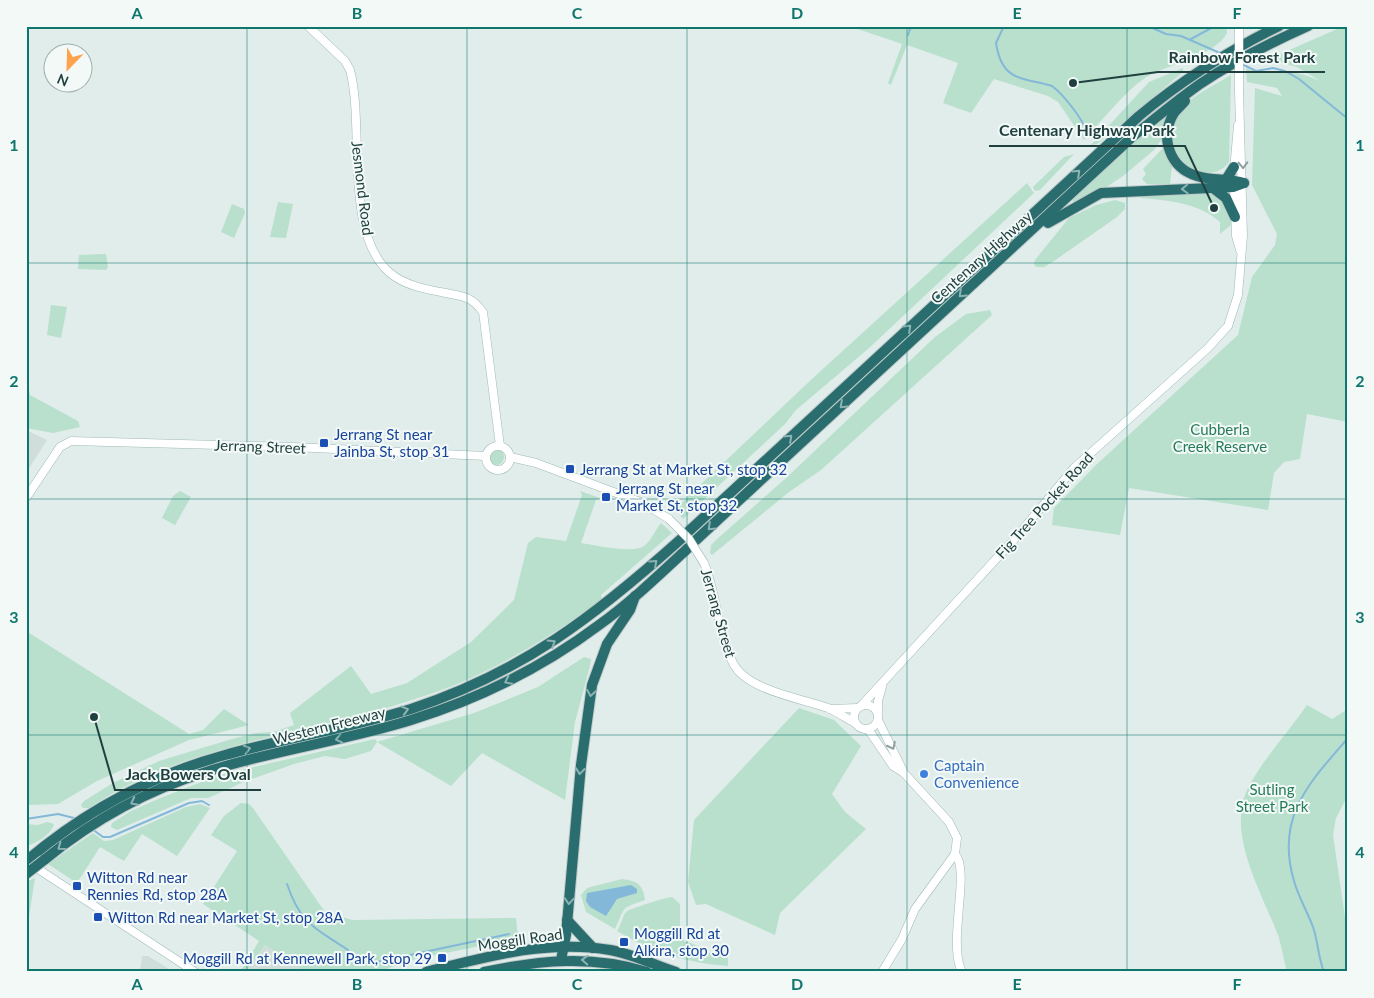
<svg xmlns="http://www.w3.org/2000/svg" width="1374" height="998" font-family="Lato,sans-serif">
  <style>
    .built { fill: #cfdddb }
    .green { fill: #b8e0cc }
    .water { fill: #84b8d8 }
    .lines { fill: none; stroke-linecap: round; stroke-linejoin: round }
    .stream { stroke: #84b8d8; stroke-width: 2 }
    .secondary-casing { stroke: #9ebab7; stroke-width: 9 }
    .highway-casing { stroke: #c1cac9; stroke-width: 12 }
    .secondary { stroke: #fff; stroke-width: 8 }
    .highway { stroke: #296d6f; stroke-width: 10 }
    .secondary-bridge-casing { stroke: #9ebab7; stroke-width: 9; stroke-linecap: butt }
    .highway-bridge-casing { stroke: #c1cac9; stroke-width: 12; stroke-linecap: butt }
    .secondary-bridge { stroke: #fff; stroke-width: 8 }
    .highway-bridge { stroke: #296d6f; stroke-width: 10 }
    .oneway { stroke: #90a09f }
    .oneway2 { stroke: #8eb3b3 }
    .grid { fill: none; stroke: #0f766e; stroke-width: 1; stroke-opacity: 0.55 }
    .transit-dot { fill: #1a4fb4; stroke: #f2f9f7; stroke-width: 2 }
    .shop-dot { fill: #3f7fe0; stroke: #f2f9f7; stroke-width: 2 }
    .labels { text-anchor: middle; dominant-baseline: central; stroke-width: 4; stroke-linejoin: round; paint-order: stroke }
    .street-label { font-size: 15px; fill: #20403f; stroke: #f2f9f7 }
    .park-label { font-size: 15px; fill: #267b5a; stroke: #f2f9f7 }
    .transit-label { font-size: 15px; fill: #164399; stroke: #f2f9f7; text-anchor: start }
    .shop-label { font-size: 15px; fill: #366cbe; stroke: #f2f9f7; text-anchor: start }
    .leader { fill: none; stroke: #20403f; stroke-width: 2 }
    .callout-dot { fill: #20403f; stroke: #f2f9f7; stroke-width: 2 }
    .callout-label { font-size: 16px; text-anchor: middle; font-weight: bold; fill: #20403f; stroke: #f2f9f7; stroke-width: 4; stroke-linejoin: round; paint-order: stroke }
    .neatline { fill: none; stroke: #0f766e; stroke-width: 2 }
    .grid-label { font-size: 16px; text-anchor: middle; font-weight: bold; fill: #0f766e }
  </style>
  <rect width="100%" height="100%" fill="#e1edeb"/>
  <g class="built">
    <polygon points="26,430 47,440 26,473"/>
    <polygon points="265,945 306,972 246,972"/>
    <polygon points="142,956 148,956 174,972 140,972"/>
  </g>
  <g class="green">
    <path d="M 849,26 L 1226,26 L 1227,33 C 1216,55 1170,64 1150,75 C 1129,86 1101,122 1084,140 L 1058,102 L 1048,96 L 994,79 L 971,113 L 943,103 L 958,63 L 907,45 L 891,85 L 888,83 L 902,44 Z"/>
    <path d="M 1344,26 L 1348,26 L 1348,80 L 1345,85 L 1348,89 L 1348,422 L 1307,414 L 1300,459 L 1284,462 L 1274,473 L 1268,510 L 1129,488 L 1120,535 L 1052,525 L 1054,508 L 1097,464 L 1238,335 L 1252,277 L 1275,245 L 1277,234 L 1252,185 L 1255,88 L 1282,96 L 1277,88 L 1247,82 L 1246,68 C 1259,74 1267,72 1280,72 C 1295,71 1309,76 1322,82 L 1297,67 L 1269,59 Z"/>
    <polygon points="1183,68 1183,72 1107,136 1097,144 1091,145 1149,82"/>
    <path d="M 1231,75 L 1229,162 C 1209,191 1156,155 1176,117 C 1185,98 1214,86 1231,75 Z"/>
    <polygon points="1169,113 1162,139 1154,150 1123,176 1102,190 1074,203 1072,200 1135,140"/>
    <polygon points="1163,148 1172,166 1170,184 1147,184 1142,179 1146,174 1143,169"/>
    <polygon points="1074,154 1040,190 1035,191 1033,187 1064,157"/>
    <polygon points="1027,183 1034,193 868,349 796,410 785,424 683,519 677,511 678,506 813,378"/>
    <path d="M 1207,192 L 1221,196 L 1232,216 L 1231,225 L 1220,234 L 1220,222 C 1197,202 1170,201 1141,198 L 1138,194 Z"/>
    <polygon points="1115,200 1125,203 1125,209 1117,217 1054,261 1044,267 1036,267 1034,264 1035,260 1069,218 1096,205"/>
    <polygon points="278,202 293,204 286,238 270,237"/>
    <polygon points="232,204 244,209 245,213 234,238 221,232"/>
    <polygon points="106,254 108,267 106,270 78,269 79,255"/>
    <polygon points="51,305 67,307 61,338 47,335"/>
    <polygon points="990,310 992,315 821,470 789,492 712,555 710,553 711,545 716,540 785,479 935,337 966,314"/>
    <polygon points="26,371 30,395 78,421 80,427 53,433 26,428"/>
    <circle cx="496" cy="457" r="8"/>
    <polygon points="180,491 191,497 175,525 162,518 173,496"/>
    <path d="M 580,491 L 600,498 L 596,500 L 581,543 C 594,545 634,554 644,546 C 651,541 656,529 661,523 L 672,533 L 601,595 L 602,600 C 583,612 565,626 545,638 C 505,663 461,685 415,699 C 307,735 186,742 89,808 L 83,808 L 81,805 L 84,801 L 113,783 L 159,761 L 232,739 L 256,733 L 273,732 L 294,725 L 290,713 L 351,666 L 371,694 L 407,683 L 471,642 L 514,600 L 528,543 L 536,537 L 566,541 L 582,495 Z"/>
    <polygon points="26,631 189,734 203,730 224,709 249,725 189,740 97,781 58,804 28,805"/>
    <polygon points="584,657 591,659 590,666 575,722 565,800 482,753 451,786 377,742 371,751 345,759 325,756 294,764 246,781 208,798 191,798 117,830 111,827 112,823 131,811 158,799 219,775 375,739 377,742 474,713 538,687"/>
    <path d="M 1307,705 L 1332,719 L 1348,709 L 1348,795 L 1336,818 L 1333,835 L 1348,938 L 1348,972 L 1287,972 C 1284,961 1282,949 1279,938 C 1263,894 1224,832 1249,786 C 1264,758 1289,731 1307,705 Z"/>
    <polygon points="799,708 834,720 861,746 832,794 845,812 866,829 780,913 775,935 706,904 696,905 688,882 694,820"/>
    <polygon points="241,803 249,804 253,808 325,912 352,920 516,918 518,938 407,961 379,972 306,972 265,945 246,972 240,972 259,941 203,904 237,851 211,835 224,816"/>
    <polygon points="200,804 210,808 177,856 142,834 124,861 100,847 77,883 48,864 93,833 104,841 113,840 186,807"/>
    <path d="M 47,822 L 54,824 C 52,834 36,844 26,846 L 26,824 L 38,825 Z"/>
    <polygon points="35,878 28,923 26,924 26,882"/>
    <path d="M 622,879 C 637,881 643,884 645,900 C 620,909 626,905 615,929 L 586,912 L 581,895 L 587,888 Z"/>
    <path d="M 672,897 L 680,904 L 680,933 L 685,942 L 691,943 L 712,954 L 728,954 L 728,966 C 687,963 652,952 617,931 C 621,925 622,917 626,912 C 628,909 667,897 672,897 Z"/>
  </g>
  <polygon class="water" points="631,885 637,889 637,893 617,899 606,916 590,907 586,901 587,893"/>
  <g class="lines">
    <g class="stream">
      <path d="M 1004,26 L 996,43 C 1002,81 1020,77 1052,86 C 1063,94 1082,118 1087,132"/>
      <polyline points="1148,26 1166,34 1181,36 1220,53"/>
      <polyline points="908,35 911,26"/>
      <polyline points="1191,39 1215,26"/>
      <polyline points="1240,63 1256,71 1273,68 1285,71 1299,79 1348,119"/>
      <polyline points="26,819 58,814 78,819"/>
      <polyline points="92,829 103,837 110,837 189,803 202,801 209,805"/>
      <path d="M 287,884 C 301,925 314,927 348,950"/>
      <polyline points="363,965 509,934"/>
      <path d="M 1324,972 C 1318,957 1318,941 1313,927 C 1307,911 1298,896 1294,881 C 1275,817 1309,783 1348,738"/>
    </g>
    <g class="secondary-casing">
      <g id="secondary">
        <path d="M 308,26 L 345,61 L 350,70 C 365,125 343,233 390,273 C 407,287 430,290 451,294 C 457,295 464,296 469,299 C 475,302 479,307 483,312 L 500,446"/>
        <polyline points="1234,170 1238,125"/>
        <polyline points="1234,182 1236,236 1240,250"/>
        <circle cx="498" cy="458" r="12"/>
        <polyline points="510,457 536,463 643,503 669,519"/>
        <polyline points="26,498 60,447 71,441 293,447 486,456"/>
        <path d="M 704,563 C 717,595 718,632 733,663 C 746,690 800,698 828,708 C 837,712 846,718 855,723"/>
        <circle cx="866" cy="717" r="12"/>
        <polyline points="861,706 1019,534 1074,468 1207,349 1228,326 1238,295 1243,236 1239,91"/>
        <polyline points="830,709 858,708"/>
        <polyline points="878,712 878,701 882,687"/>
        <polyline points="878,720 904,773"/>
        <polyline points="868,729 893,766 904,773 949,822 957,838 955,854 915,909 902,939 882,972"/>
        <path d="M 955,854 C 971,871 947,942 962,972"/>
        <polyline points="32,865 195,972"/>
      </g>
    </g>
    <g class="highway-casing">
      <g id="highway">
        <path d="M 1185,101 C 1182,105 1177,109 1174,113 C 1159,138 1170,168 1197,176 C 1212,181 1228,178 1244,183"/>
        <polyline points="1227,178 1234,167"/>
        <polyline points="1213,188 1226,198 1235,217"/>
        <polyline points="1048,223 1101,193 1233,187 1244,183"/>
        <path d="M 689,531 L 1139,116 C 1182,80 1228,51 1279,26"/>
        <path d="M 696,540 L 1131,138 C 1153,120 1176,101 1200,84 C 1234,61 1270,43 1308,26"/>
        <path d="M 44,860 C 92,821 147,790 206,772 C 273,750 344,741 411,720 C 478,699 543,667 599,625 C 631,602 659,575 688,548"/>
        <path d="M 26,861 C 84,812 152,775 225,755 C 286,738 350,728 411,709 C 523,672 595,616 681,539"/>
        <polyline points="567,920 593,948"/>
        <polyline points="561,960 566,935 581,765 592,685 607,644 630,610 635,596"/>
        <path d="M 426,972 C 485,957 549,939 610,950 C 633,954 654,965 676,972"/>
        <path d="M 484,972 C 540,960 592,955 647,972"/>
      </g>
    </g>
    <use href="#secondary" class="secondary"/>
    <use href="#highway" class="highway"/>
    <g class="secondary-bridge-casing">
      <g id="secondary-bridge">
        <polyline points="1239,26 1239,91"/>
        <polyline points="669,519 689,539 704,563"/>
      </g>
    </g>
    <g class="highway-bridge-casing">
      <polyline id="highway-bridge" points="26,874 44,860"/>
    </g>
    <use href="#secondary-bridge" class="secondary-bridge"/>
    <use href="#highway-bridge" class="highway-bridge"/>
  </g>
  <defs><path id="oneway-chevron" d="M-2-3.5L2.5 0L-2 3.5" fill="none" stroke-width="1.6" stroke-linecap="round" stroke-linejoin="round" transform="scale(1.25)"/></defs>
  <g class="oneway">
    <use href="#oneway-chevron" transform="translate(1243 165) rotate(88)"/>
    <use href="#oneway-chevron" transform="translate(892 746) rotate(63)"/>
  </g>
  <g class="oneway2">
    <use href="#oneway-chevron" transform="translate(1077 173) rotate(-43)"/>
    <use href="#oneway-chevron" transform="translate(1185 189) rotate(178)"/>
    <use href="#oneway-chevron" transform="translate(962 294) rotate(137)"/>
    <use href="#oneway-chevron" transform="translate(908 328) rotate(-43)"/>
    <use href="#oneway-chevron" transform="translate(843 405) rotate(137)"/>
    <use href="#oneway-chevron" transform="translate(789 438) rotate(-43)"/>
    <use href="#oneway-chevron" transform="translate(711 527) rotate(137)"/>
    <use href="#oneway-chevron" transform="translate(654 563) rotate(-42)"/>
    <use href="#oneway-chevron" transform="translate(552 643) rotate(-32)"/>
    <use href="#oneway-chevron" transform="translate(508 681) rotate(154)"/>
    <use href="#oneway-chevron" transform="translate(591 693) rotate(99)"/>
    <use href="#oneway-chevron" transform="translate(405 710) rotate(-17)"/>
    <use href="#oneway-chevron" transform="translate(339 739) rotate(167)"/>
    <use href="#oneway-chevron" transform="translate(247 749) rotate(-14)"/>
    <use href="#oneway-chevron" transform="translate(580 771) rotate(96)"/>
    <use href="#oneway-chevron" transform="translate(134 802) rotate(153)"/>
    <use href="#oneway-chevron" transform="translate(61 847) rotate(144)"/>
    <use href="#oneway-chevron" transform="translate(569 901) rotate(94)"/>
    <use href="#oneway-chevron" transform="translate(585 960) rotate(-177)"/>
  </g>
  <path class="grid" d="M 247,26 L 247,972M 467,26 L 467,972M 687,26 L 687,972M 907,26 L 907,972M 1127,26 L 1127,972M 26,263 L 1348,263M 26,499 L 1348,499M 26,735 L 1348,735"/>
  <g class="transit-dot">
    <rect x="319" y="438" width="10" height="10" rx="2.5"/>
    <rect x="565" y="464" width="10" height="10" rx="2.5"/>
    <rect x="601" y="492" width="10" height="10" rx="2.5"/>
    <rect x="72" y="881" width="10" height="10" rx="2.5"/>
    <rect x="93" y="912" width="10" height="10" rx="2.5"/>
    <rect x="619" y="937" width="10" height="10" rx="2.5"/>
    <rect x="437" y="953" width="10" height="10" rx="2.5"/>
  </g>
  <circle class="shop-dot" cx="924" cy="774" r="5"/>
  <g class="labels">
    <g class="street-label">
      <text transform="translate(363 188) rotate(83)">Jesmond Road</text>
      <text transform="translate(981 257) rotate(-42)">Centenary Highway</text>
      <text transform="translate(260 446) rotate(2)">Jerrang Street</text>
      <text transform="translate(1044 505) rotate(-48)">Fig Tree Pocket Road</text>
      <text transform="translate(719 613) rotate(74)">Jerrang Street</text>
      <text transform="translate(329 725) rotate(-14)">Western Freeway</text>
      <text transform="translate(520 939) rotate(-8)">Moggill Road</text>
    </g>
    <g class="park-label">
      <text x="1220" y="429">Cubberla<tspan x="1220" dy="17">Creek Reserve</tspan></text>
      <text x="1272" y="789">Sutling<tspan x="1272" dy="17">Street Park</tspan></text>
    </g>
    <g class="transit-label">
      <text x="334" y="434">Jerrang St near<tspan x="334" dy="17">Jainba St, stop 31</tspan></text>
      <text x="580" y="469">Jerrang St at Market St, stop 32</text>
      <text x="616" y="488">Jerrang St near<tspan x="616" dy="17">Market St, stop 32</tspan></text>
      <text x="87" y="877">Witton Rd near<tspan x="87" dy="17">Rennies Rd, stop 28A</tspan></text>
      <text x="108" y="917">Witton Rd near Market St, stop 28A</text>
      <text x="634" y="933">Moggill Rd at<tspan x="634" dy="17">Alkira, stop 30</tspan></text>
      <text x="432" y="958" text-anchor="end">Moggill Rd at Kennewell Park, stop 29</text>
    </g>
    <g class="shop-label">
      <text x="934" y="765">Captain<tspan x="934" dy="17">Convenience</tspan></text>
    </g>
  </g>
  <path class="leader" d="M1073 83L1158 72H1325M1214 208L1185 146H989M94 717L115 790H261"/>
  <g class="callout-dot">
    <circle cx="1073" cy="83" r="5"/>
    <circle cx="1214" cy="208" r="5"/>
    <circle cx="94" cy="717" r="5"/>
  </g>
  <g class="callout-label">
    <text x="1242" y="63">Rainbow Forest Park</text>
    <text x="1087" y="136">Centenary Highway Park</text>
    <text x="188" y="780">Jack Bowers Oval</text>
  </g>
  <rect width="1374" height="998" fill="none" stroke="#f2f9f7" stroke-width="55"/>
  <g transform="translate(68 68) rotate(203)"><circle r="24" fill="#f2f9f7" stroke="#9eafad"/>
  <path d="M0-4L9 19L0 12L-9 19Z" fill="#ffa24e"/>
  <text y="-8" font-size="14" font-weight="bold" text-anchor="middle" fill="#20403f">N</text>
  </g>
  <rect x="28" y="28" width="1318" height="942" class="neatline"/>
  <g class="grid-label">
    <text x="137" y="19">A</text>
    <text x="357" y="19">B</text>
    <text x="577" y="19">C</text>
    <text x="797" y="19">D</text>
    <text x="1017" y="19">E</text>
    <text x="1237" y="19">F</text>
    <text x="14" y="151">1</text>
    <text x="1360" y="151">1</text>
    <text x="14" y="387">2</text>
    <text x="1360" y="387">2</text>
    <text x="14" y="623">3</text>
    <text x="1360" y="623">3</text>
    <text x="14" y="858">4</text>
    <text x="1360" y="858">4</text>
    <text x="137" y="990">A</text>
    <text x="357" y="990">B</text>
    <text x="577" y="990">C</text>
    <text x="797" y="990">D</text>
    <text x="1017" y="990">E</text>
    <text x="1237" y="990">F</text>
  </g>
</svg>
